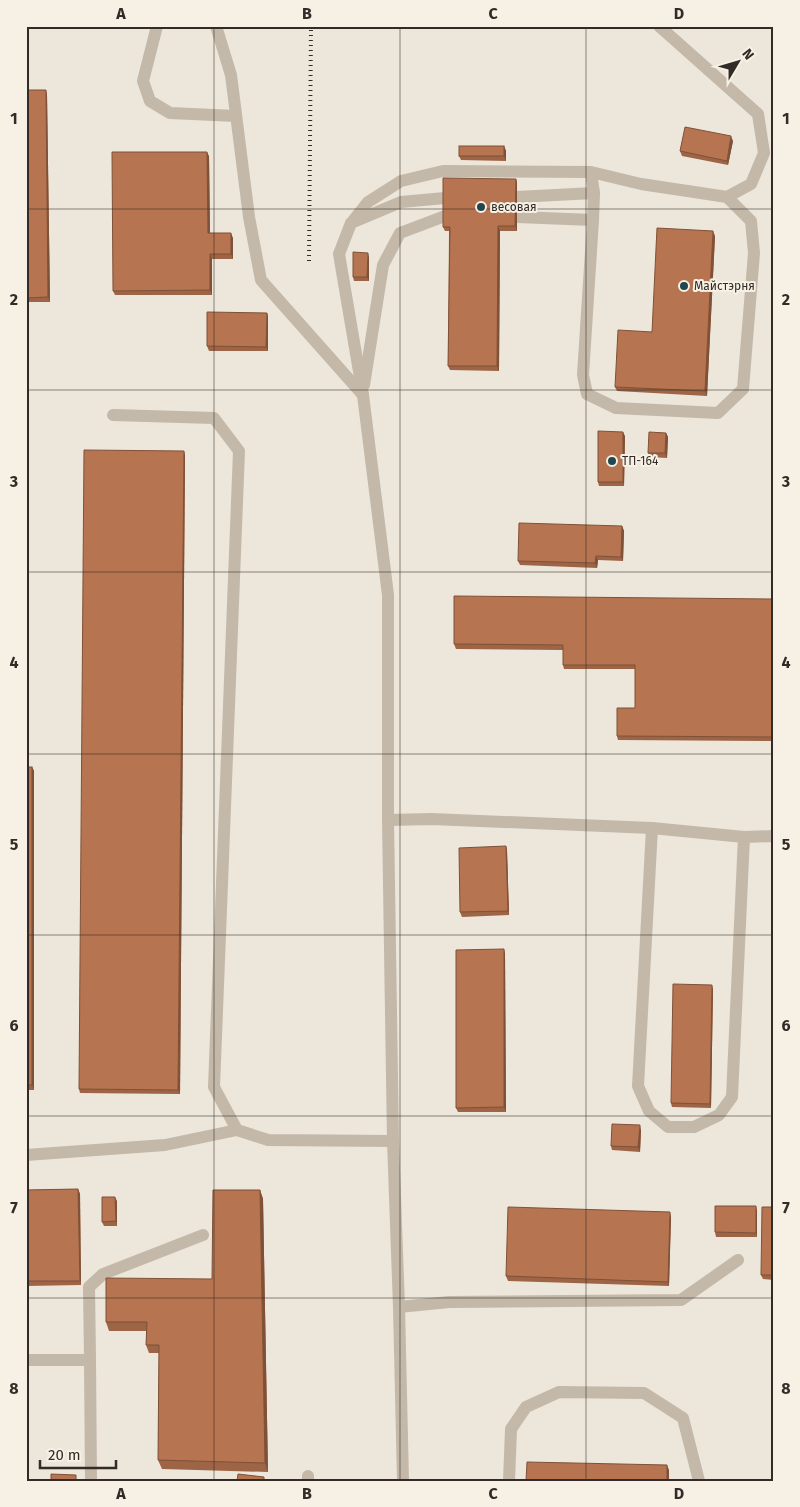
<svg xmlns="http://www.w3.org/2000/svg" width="800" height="1507" font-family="'Fira Sans',sans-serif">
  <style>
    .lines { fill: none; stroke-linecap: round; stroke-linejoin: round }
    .minor { stroke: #c4b8a8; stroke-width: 12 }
    .rail { stroke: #322b27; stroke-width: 4; stroke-dasharray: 1 4; stroke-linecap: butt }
    .wall { fill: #9d6445 }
    .shaded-wall { fill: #7f5138 }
    .building { fill: #b67450; stroke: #7f5138 }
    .grid { fill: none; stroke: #322b27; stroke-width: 1; stroke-opacity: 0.55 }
    .poi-dot { fill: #22464d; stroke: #f6f0e5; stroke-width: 2 }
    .labels { text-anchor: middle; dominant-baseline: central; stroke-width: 4; stroke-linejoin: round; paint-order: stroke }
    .poi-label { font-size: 12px; fill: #322b27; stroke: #f6f0e5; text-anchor: start }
    .neatline { fill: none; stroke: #322b27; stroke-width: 2 }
    .grid-label { font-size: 16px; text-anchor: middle; font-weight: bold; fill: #322b27 }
  </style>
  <rect width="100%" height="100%" fill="#ede6da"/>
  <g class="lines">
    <g class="minor">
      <polyline points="157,26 143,81 150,101 170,113 236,116"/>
      <polyline points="216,26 231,75 249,217 261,280 363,395"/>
      <polyline points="659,26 758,114 764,153 751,184 727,197"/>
      <polyline points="517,197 594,193"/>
      <polyline points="517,217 593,220"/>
      <polyline points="353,221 368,202 401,181 443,171 591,172 641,184 727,197 751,221 754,253 743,389 718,413 616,408 587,394 583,375 593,220 594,193 591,172"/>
      <polyline points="364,385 383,265 400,233 445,216"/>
      <polyline points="113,415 214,418 239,451 214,1087 237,1130 268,1140 393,1141"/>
      <polyline points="388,820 432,819 652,828 744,837 774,836"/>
      <polyline points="652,828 638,1086 649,1111 668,1127 694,1127 719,1115 732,1097 744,837"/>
      <polyline points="26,1155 165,1145 237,1130"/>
      <polyline points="399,1307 449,1302 681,1300 738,1260"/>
      <polyline points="26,1360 90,1360 91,1481"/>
      <polyline points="90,1360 89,1287 103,1274 203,1235"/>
      <polyline points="308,1476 308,1481"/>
      <polyline points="403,1481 399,1307 393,1141 388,820 388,595 363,395 339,254 351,223 401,202 445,198"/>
      <polyline points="509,1481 511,1429 526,1407 559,1392 644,1393 683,1418 699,1481"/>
    </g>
    <polyline class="rail" points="309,261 311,26"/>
  </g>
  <g class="wall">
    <polygon points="26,90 47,94 50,302 26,302"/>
    <polygon points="733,141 728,165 682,156 680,151"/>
    <polygon points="504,146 506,151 506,161 461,160 459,156"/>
    <polygon points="209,156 210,233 233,238 233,259 212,259 212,295 115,295 113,291"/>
    <polygon points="516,179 517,183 517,231 500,231 499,371 450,370 448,366 449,231 445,231 443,227"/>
    <polygon points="715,236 707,396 617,391 615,387"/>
    <polygon points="369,257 369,281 354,281 353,277"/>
    <polygon points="267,313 268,317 268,351 209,351 207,346"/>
    <polygon points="666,433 668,437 667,458 650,457 648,453"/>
    <polygon points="625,436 624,486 599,486 598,482"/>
    <polygon points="184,451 185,456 180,1094 80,1093 79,1089"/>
    <polygon points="622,526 624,531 623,561 598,560 597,568 520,565 518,561"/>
    <polygon points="774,599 774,741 618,740 617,736 635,708 635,669 564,669 563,665 563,650 456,649 454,644"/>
    <polygon points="26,767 32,767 34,771 34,1090 26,1090"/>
    <polygon points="506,846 507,851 509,915 462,917 460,912"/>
    <polygon points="504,949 505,954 506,1112 458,1112 456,1108"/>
    <polygon points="713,989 711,1108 672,1107 671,1103"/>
    <polygon points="641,1130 640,1152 612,1150 611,1146"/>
    <polygon points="78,1189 80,1194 81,1285 26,1286 26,1190"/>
    <polygon points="260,1190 263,1199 268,1472 162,1469 158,1460 159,1353 149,1353 146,1345 146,1331 109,1331 106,1322 212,1279"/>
    <polygon points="117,1201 117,1226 104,1226 102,1222"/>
    <polygon points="774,1207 774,1280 763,1279 761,1275"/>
    <polygon points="757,1211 757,1237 716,1237 715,1232"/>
    <polygon points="671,1217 669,1286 508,1281 506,1276"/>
  </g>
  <g class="shaded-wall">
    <polygon points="46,90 47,94 50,302 48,297"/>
    <polygon points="731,136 733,141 728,165 727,161"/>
    <polygon points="504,146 506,151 506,161 504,156"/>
    <polygon points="207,152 209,156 210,238 208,233"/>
    <polygon points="516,179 517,183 517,231 515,226"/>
    <polygon points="498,226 500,231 499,371 497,366"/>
    <polygon points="713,231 715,236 707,396 705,391"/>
    <polygon points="231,233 233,238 233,259 231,254"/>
    <polygon points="368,253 369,257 369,281 367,277"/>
    <polygon points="210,254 212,259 212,295 210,290"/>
    <polygon points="267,313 268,317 268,351 266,347"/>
    <polygon points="623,432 625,436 624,486 623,482"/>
    <polygon points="666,433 668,437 667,458 665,453"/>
    <polygon points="184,451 185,456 180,1094 178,1090"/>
    <polygon points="622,526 624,531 623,561 621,557"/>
    <polygon points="596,556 598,560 597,568 595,563"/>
    <polygon points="32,767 34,771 34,1090 32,1085"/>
    <polygon points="506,846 507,851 509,915 508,911"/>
    <polygon points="504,949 505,954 506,1112 504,1107"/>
    <polygon points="712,985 713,989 711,1108 710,1104"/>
    <polygon points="640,1125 641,1130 640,1152 638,1147"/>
    <polygon points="78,1189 80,1194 81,1285 80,1281"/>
    <polygon points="260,1190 263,1199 268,1472 265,1463"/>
    <polygon points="115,1197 117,1201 117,1226 116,1221"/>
    <polygon points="756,1206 757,1211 757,1237 756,1233"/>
    <polygon points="670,1212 671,1217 669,1286 668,1282"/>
    <polygon points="667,1465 669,1470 669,1481 667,1481"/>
  </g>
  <g class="building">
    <polygon points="26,90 46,90 48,297 26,298"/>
    <polygon points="685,127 731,136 727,161 680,151"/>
    <rect x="459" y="146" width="45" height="10"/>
    <polygon points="112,152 207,152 208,233 231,233 231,254 210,254 210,290 113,291"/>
    <polygon points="443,178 516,179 515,226 498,226 497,366 448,366 450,227 443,227"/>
    <polygon points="657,228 713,231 705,391 615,387 618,330 652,332"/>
    <polygon points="353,252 368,253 367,277 353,277"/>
    <polygon points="207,312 267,313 266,347 207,346"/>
    <polygon points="598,431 623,432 623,482 598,482"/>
    <polygon points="649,432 666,433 665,453 648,453"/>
    <polygon points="84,450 184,451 178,1090 79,1089"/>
    <polygon points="519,523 622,526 621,557 596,556 595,563 518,561"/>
    <polygon points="454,596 774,599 774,737 617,736 617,708 635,708 635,665 563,665 563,645 454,644"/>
    <rect x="26" y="767" width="6" height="318"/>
    <polygon points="506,846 508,911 460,912 459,848"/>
    <polygon points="504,949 504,1107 456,1108 456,950"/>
    <polygon points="673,984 712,985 710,1104 671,1103"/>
    <polygon points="612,1124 640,1125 638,1147 611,1146"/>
    <polygon points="78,1189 80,1281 26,1281 26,1190"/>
    <polygon points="213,1190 260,1190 265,1463 158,1460 159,1345 146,1345 147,1322 106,1322 106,1278 212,1279"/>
    <polygon points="102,1197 115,1197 116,1221 102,1222"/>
    <polygon points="715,1206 756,1206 756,1233 715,1232"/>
    <polygon points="508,1207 670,1212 668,1282 506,1276"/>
    <polygon points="762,1207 774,1207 774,1275 761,1275"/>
    <polygon points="527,1462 667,1465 667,1481 526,1481"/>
    <polygon points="51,1474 76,1475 76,1481 51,1481"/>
    <polygon points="238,1474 264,1477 264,1481 237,1481"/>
  </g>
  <path class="grid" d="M 214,26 L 214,1481M 400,26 L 400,1481M 586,26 L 586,1481M 26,209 L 774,209M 26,390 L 774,390M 26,572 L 774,572M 26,754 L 774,754M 26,935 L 774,935M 26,1116 L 774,1116M 26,1298 L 774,1298"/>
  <g class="poi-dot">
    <circle cx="481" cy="207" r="5"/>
    <circle cx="684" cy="286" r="5"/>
    <circle cx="612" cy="461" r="5"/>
  </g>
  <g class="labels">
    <g class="poi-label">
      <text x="491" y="207">весовая</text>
      <text x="694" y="286">Майстэрня</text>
      <text x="622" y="461">ТП-164</text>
    </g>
  </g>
  <rect width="800" height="1507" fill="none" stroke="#f6f0e5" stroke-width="55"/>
  <g transform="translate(738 62) rotate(52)" stroke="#f6f0e5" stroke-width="4" paint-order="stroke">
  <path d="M0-4L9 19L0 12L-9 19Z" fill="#322b27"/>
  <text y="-8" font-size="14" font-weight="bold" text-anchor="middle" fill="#322b27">N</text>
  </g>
  <path d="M40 1460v8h76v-8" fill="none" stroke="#322b27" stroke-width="2.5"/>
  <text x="48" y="1460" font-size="15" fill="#322b27" stroke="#f6f0e5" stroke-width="4" paint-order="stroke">20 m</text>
  <rect x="28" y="28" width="744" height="1452" class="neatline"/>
  <g class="grid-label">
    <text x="121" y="19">A</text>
    <text x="307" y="19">B</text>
    <text x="493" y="19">C</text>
    <text x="679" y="19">D</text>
    <text x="14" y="124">1</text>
    <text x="786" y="124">1</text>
    <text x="14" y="305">2</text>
    <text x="786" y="305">2</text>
    <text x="14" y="487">3</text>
    <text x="786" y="487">3</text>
    <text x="14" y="668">4</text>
    <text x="786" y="668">4</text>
    <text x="14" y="850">5</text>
    <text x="786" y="850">5</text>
    <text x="14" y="1031">6</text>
    <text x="786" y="1031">6</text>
    <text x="14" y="1213">7</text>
    <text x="786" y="1213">7</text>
    <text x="14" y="1394">8</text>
    <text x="786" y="1394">8</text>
    <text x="121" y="1499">A</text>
    <text x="307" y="1499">B</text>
    <text x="493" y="1499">C</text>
    <text x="679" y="1499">D</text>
  </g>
</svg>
